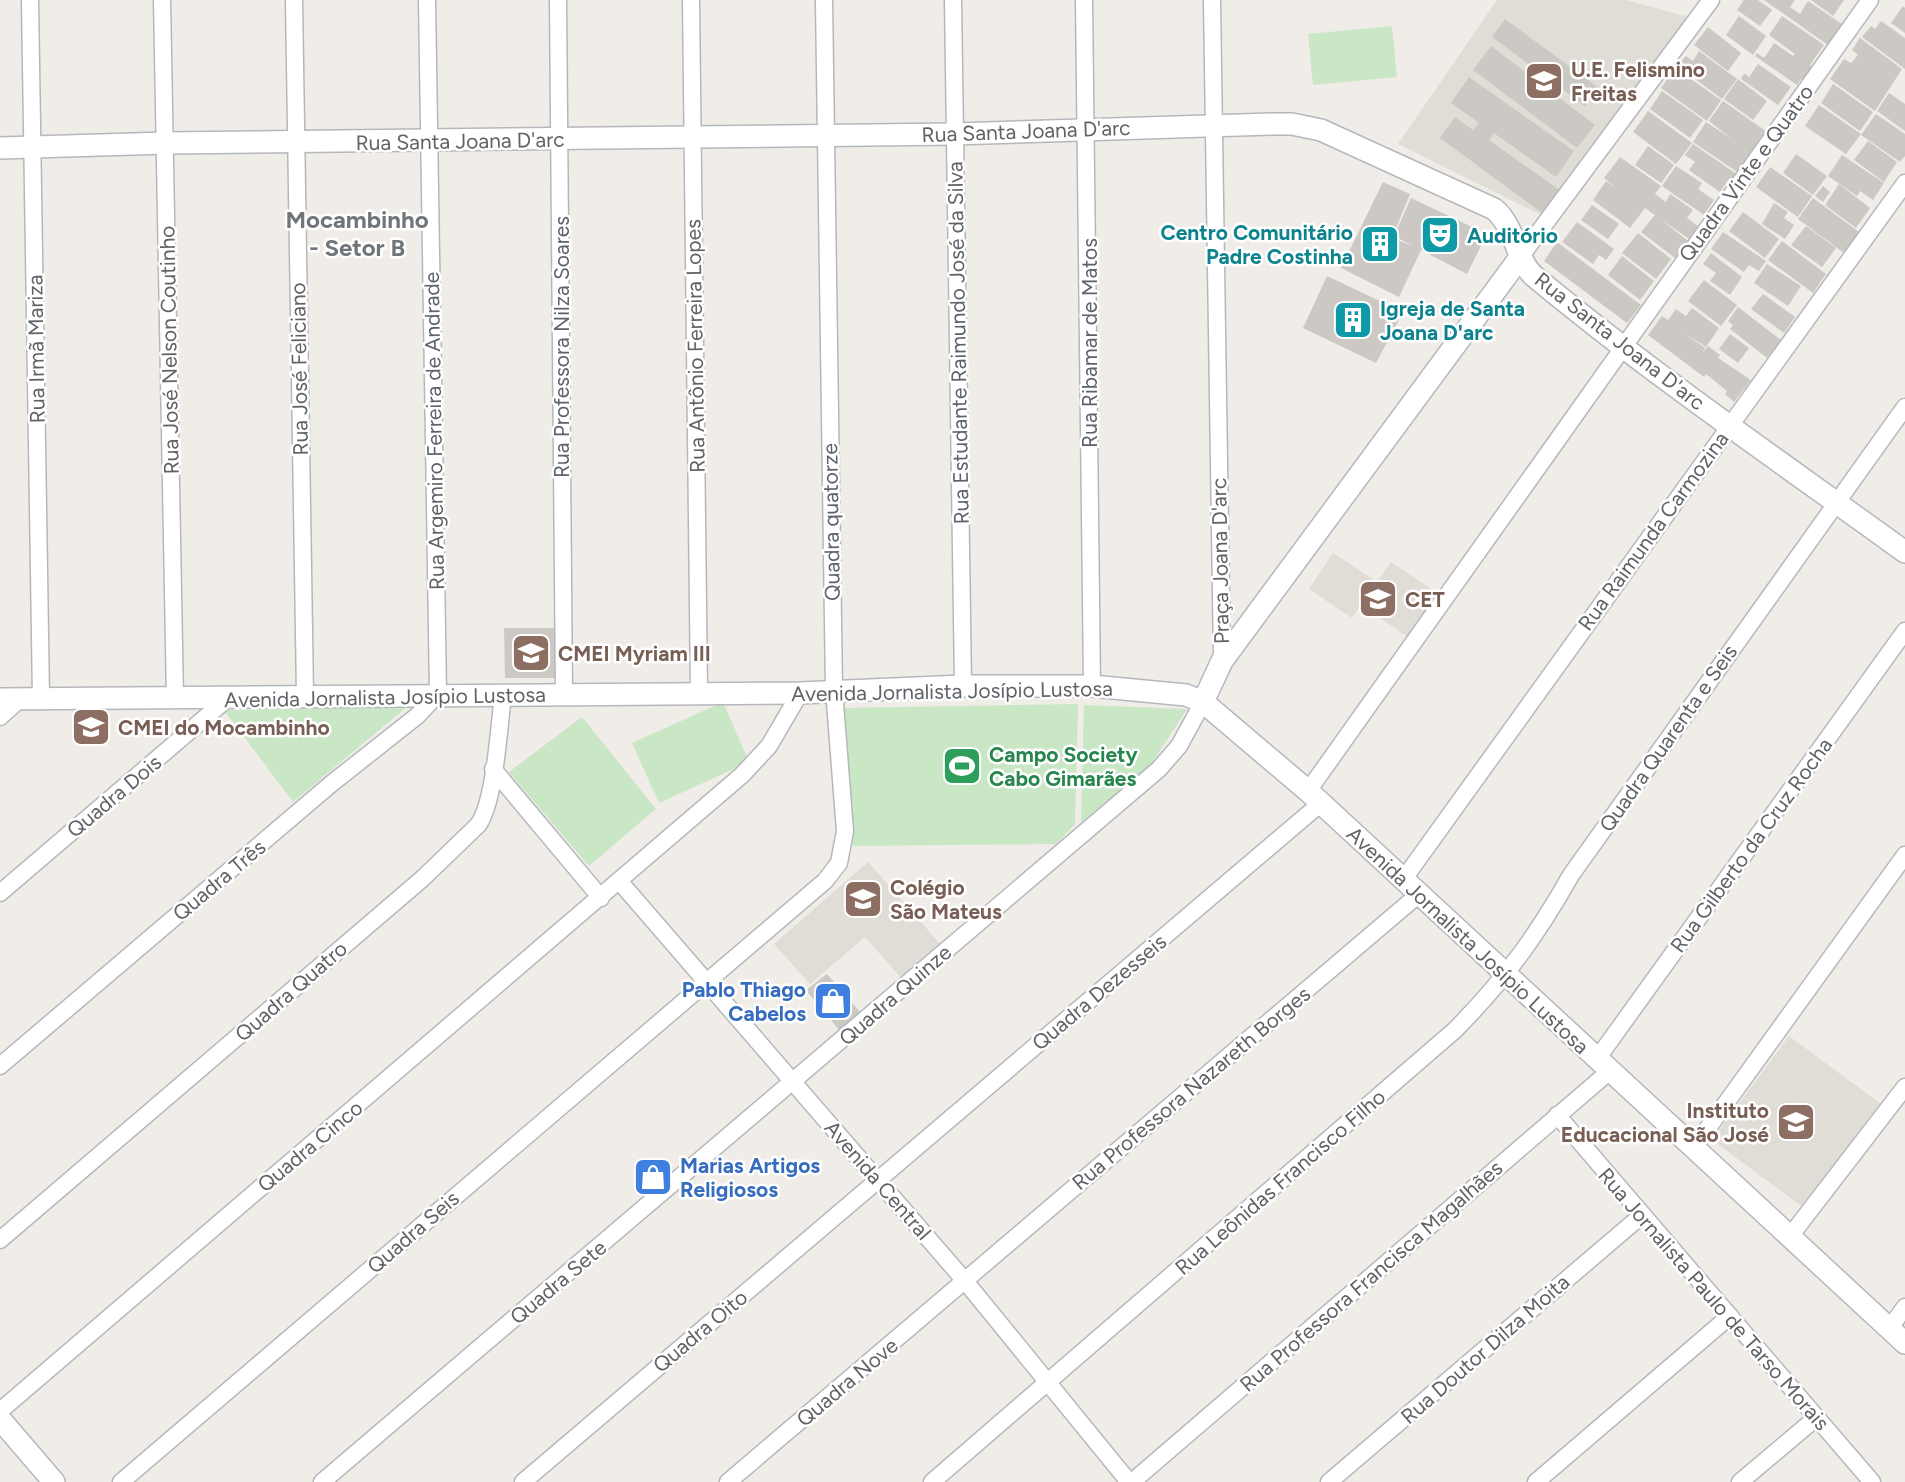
<svg xmlns="http://www.w3.org/2000/svg" width="1905" height="1482" font-family="Figtree,sans-serif">
  <style>
    .education { fill: #e0dcd6 }
    .green { fill: #c9e6c5 }
    .building { fill: #ccc8c4 }
    .lines { fill: none; stroke-linecap: round; stroke-linejoin: round }
    .street-casing { stroke: #b5b8bb; stroke-width: 19 }
    .secondary-casing { stroke: #b4b7bb; stroke-width: 24 }
    .street { stroke: #fff; stroke-width: 16 }
    .secondary { stroke: #fff; stroke-width: 21 }
    .labels { text-anchor: middle; dominant-baseline: central; stroke-width: 5; stroke-linejoin: round; paint-order: stroke }
    .education-label { font-size: 21px; font-weight: bold; fill: #785e54; stroke: #fff; text-anchor: start }
    .street-label { font-size: 21px; fill: #5f6367; stroke: #fff }
    .culture-label { font-size: 21px; font-weight: bold; fill: #0d838f; stroke: #fff; text-anchor: start }
    .leisure-label { font-size: 21px; font-weight: bold; fill: #27864d; stroke: #fff; text-anchor: start }
    .shop-label { font-size: 21px; font-weight: bold; fill: #366cbe; stroke: #fff; text-anchor: end }
    .quarter-label { font-size: 24px; font-weight: bold; fill: #707579; stroke: #fff }
  </style>
  <rect width="100%" height="100%" fill="#f0ede8"/>
  <g class="education">
    <polygon points="1497,0 1626,0 1692,18 1547,218 1398,144"/>
    <polygon points="1333,553 1377,582 1391,562 1437,593 1408,637 1361,605 1352,618 1309,589"/>
    <polygon points="868,862 941,945 902,979 865,937 810,984 774,944"/>
    <polygon points="1789,1036 1881,1104 1804,1208 1712,1140"/>
  </g>
  <g class="green">
    <polygon points="1392,26 1397,77 1313,85 1308,34"/>
    <polygon points="723,702 749,762 659,803 632,743"/>
    <polygon points="1078,704 1075,824 1056,844 853,846 842,708"/>
    <polygon points="1084,705 1187,709 1150,766 1081,822"/>
    <polygon points="408,706 293,802 224,710"/>
    <polygon points="582,717 656,809 589,866 509,772"/>
  </g>
  <g class="building">
    <polygon points="1744,0 1758,0 1772,10 1760,26 1737,10"/>
    <polygon points="1764,0 1795,0 1790,7 1800,14 1808,1 1842,24 1828,45"/>
    <polygon points="1811,0 1844,0 1833,16"/>
    <polygon points="1903,6 1905,8 1905,33 1891,23"/>
    <polygon points="1739,16 1766,36 1753,55 1726,35"/>
    <polygon points="1782,16 1824,45 1810,65 1815,69 1806,82 1801,79 1797,85 1755,56 1757,53 1764,58 1774,43 1793,56 1795,54 1769,35"/>
    <polygon points="1505,19 1599,88 1585,106 1492,37"/>
    <polygon points="1881,21 1905,38 1905,69 1862,37 1871,26 1875,29"/>
    <polygon points="1708,27 1741,53 1728,71 1694,45"/>
    <polygon points="1860,38 1902,69 1875,111 1830,79 1844,59 1851,63 1858,55 1852,50"/>
    <polygon points="1491,46 1595,125 1577,148 1473,70"/>
    <polygon points="1699,51 1737,79 1722,99 1678,66 1686,56 1693,61"/>
    <polygon points="1758,64 1791,87 1778,105 1741,79 1744,73 1749,77"/>
    <polygon points="1675,68 1721,100 1707,121 1661,88"/>
    <polygon points="1469,77 1574,151 1556,177 1494,133 1489,140 1561,191 1542,213 1440,138 1455,117 1473,130 1479,123 1451,103"/>
    <polygon points="1738,79 1767,101 1753,120 1724,99"/>
    <polygon points="1833,84 1873,112 1860,131 1821,103"/>
    <polygon points="1662,91 1703,120 1690,138 1650,109"/>
    <polygon points="1889,93 1905,104 1905,131 1877,111"/>
    <polygon points="1723,101 1767,132 1740,174 1693,142 1706,122 1732,139 1709,121"/>
    <polygon points="1819,105 1861,134 1846,154 1805,126"/>
    <polygon points="1648,111 1692,143 1676,164 1633,132"/>
    <polygon points="1876,114 1905,134 1905,156 1900,162 1861,135"/>
    <polygon points="1868,141 1897,162 1884,182 1854,160"/>
    <polygon points="1693,144 1738,175 1733,182 1729,179 1720,192 1689,170 1695,162 1685,155"/>
    <polygon points="1648,146 1674,165 1661,183 1635,165"/>
    <polygon points="1796,154 1827,176 1813,195 1783,173"/>
    <polygon points="1842,155 1884,183 1873,200 1860,191 1857,196 1828,176"/>
    <polygon points="1620,157 1661,186 1655,194 1666,202 1670,194 1693,210 1687,218 1698,226 1689,239 1659,218 1688,241 1675,258 1641,232 1655,215 1645,208 1630,228 1593,200 1606,181 1617,188 1604,178"/>
    <polygon points="1676,166 1702,183 1698,189 1714,200 1704,215 1662,186"/>
    <polygon points="1770,167 1812,196 1798,217 1756,187"/>
    <polygon points="1383,182 1410,194 1392,238 1413,246 1394,236 1411,198 1487,234 1467,274 1421,250 1399,297 1341,268"/>
    <polygon points="1839,184 1870,208 1856,228 1825,205"/>
    <polygon points="1823,186 1830,192 1823,202 1815,196"/>
    <polygon points="1813,198 1859,232 1844,253 1798,219"/>
    <polygon points="1774,203 1788,212 1784,218 1794,225 1785,239 1762,224"/>
    <polygon points="1592,205 1619,224 1608,239 1581,220"/>
    <polygon points="1743,212 1779,239 1765,258 1729,231"/>
    <polygon points="1577,222 1614,249 1606,260 1599,255 1593,264 1562,242"/>
    <polygon points="1806,226 1836,248 1822,267 1791,245"/>
    <polygon points="1723,232 1766,261 1759,271 1749,265 1744,272 1711,249"/>
    <polygon points="1638,233 1671,259 1656,279 1622,253"/>
    <polygon points="1782,241 1826,274 1813,293 1768,260"/>
    <polygon points="1557,242 1641,305 1627,323 1544,261"/>
    <polygon points="1711,253 1742,277 1730,295 1710,281 1716,273 1703,264"/>
    <polygon points="1622,256 1654,281 1640,300 1608,275"/>
    <polygon points="1767,264 1801,286 1788,306 1754,283"/>
    <polygon points="1327,276 1403,312 1376,363 1303,328"/>
    <polygon points="1704,280 1737,305 1721,326 1688,301"/>
    <polygon points="1763,294 1795,317 1784,333 1751,309"/>
    <polygon points="1738,307 1781,340 1767,358 1730,329 1733,325 1728,321"/>
    <polygon points="1692,308 1719,328 1706,347 1684,333 1705,348 1702,353 1708,346 1720,355 1718,358 1751,380 1734,402 1725,394 1727,391 1706,374 1704,377 1648,335 1662,316 1668,320 1676,309 1686,316"/>
    <polygon points="1730,334 1749,348 1738,363 1719,349"/>
    <polygon points="504,628 558,628 559,678 505,678"/>
    <polygon points="827,974 861,1013 840,1031 806,990"/>
  </g>
  <g class="lines">
    <g class="street-casing">
      <g id="street">
        <polyline points="30,0 41,698"/>
        <polyline points="162,0 175,699"/>
        <polyline points="294,0 305,695"/>
        <polyline points="558,0 564,694"/>
        <polyline points="691,0 699,693"/>
        <polyline points="953,0 963,686"/>
        <polyline points="1084,0 1092,686"/>
        <polyline points="1212,0 1222,661"/>
        <polyline points="1521,256 1711,0"/>
        <polyline points="0,717 21,698"/>
        <polyline points="493,769 601,898"/>
        <polyline points="1308,791 1870,0"/>
        <polyline points="1403,880 1905,183"/>
        <polyline points="620,882 965,1281 1129,1482"/>
        <polyline points="0,893 227,699"/>
        <polyline points="1597,1059 1905,631"/>
        <polyline points="0,1066 331,784 417,716 438,694 427,0"/>
        <polyline points="1557,1115 1872,1482"/>
        <polyline points="1695,1146 1905,855"/>
        <polyline points="1791,1235 1905,1087"/>
        <path d="M 0,1240 L 422,879 L 478,825 C 495,802 499,726 503,695"/>
        <polyline points="1889,1329 1905,1307"/>
        <polyline points="0,1411 742,775 769,746 800,693"/>
        <polyline points="121,1482 825,881 839,863 845,831 834,690 824,0"/>
        <polyline points="322,1482 1159,769 1179,746 1203,702"/>
        <polyline points="523,1482 1320,804"/>
        <polyline points="728,1482 1418,895"/>
        <path d="M 932,1482 L 1455,1030 C 1505,979 1536,937 1571,875 L 1905,407"/>
        <polyline points="1132,1482 1611,1070"/>
        <polyline points="1329,1482 1641,1216"/>
        <polyline points="1536,1482 1730,1316"/>
        <polyline points="1740,1482 1816,1418"/>
      </g>
    </g>
    <g class="secondary-casing">
      <g id="secondary">
        <path d="M 0,148 L 166,143 L 954,134 L 1271,124 L 1292,124 L 1321,130 L 1494,209 C 1516,227 1515,260 1535,277 C 1653,375 1781,462 1905,552"/>
        <polyline points="0,699 800,693 963,686 1092,686 1186,695 1203,702 1308,791 1905,1343"/>
        <polyline points="1203,702 1222,661 1521,256"/>
        <polyline points="0,1419 54,1482"/>
      </g>
    </g>
    <use href="#street" class="street"/>
    <use href="#secondary" class="secondary"/>
  </g>
  <defs>
    <g id="school-square" transform="scale(2.0125)"><rect x="-9" y="-9" width="18" height="18" rx="4" fill="#8d6e63" stroke="#fff"/><path d="M0-5L7-2L0 1L-7-2ZM-4 1L0 2.5L4 1V4Q0 6-4 4Z" fill="#fff"/></g>
    <g id="theatre-square" transform="scale(2.0125)"><rect x="-9" y="-9" width="18" height="18" rx="4" fill="#0f9aa8" stroke="#fff"/><path d="M-5-5.5Q0-4 5-5.5V0Q5 5 0 6Q-5 5-5 0ZM-3.3-2.5H-1v1.5H-3.3ZM1-2.5H3.3v1.5H1ZM-2.8 1Q0 5.5 2.8 1Z" fill="#fff"/></g>
    <g id="building-square" transform="scale(2.0125)"><rect x="-9" y="-9" width="18" height="18" rx="4" fill="#0f9aa8" stroke="#fff"/><path d="M-4-6H4V6H1V3H-1V6H-4ZM-2.5-4.3h1.7v1.8h-1.7ZM.8-4.3h1.7v1.8H.8ZM-2.5-1h1.7V.8h-1.7ZM.8-1h1.7V.8H.8Z" fill="#fff"/></g>
    <g id="stadium-square" transform="scale(2.0125)"><rect x="-9" y="-9" width="18" height="18" rx="4" fill="#2e9e5b" stroke="#fff"/><path d="M0-5a6.5 5 0 1 0 0 10a6.5 5 0 1 0 0-10ZM-3.5-1.8h7v3.6h-7Z" fill="#fff"/></g>
    <g id="shop-square" transform="scale(2.0125)"><rect x="-9" y="-9" width="18" height="18" rx="4" fill="#3f7fe0" stroke="#fff"/><path d="M-5-2.5h2.3a2.7 3.5 0 0 1 5.4 0H5L5.5 6h-11ZM-1.5-2.5h3a1.5 2.3 0 0 0-3 0Z" fill="#fff"/></g>
  </defs>
  <g fill-rule="evenodd">
    <use href="#school-square" x="1544" y="81"/>
    <use href="#theatre-square" x="1440" y="235"/>
    <use href="#building-square" x="1380" y="244"/>
    <use href="#building-square" x="1353" y="320"/>
    <use href="#school-square" x="1378" y="599"/>
    <use href="#school-square" x="531" y="653"/>
    <use href="#school-square" x="91" y="727"/>
    <use href="#stadium-square" x="962" y="766"/>
    <use href="#school-square" x="863" y="899"/>
    <use href="#shop-square" x="833" y="1001"/>
    <use href="#school-square" x="1796" y="1122"/>
    <use href="#shop-square" x="653" y="1177"/>
  </g>
  <g class="labels">
    <g class="education-label">
      <text x="1571" y="69">U.E. Felismino<tspan x="1571" dy="24">Freitas</tspan></text>
      <text x="1405" y="599">CET</text>
      <text x="558" y="653">CMEI Myriam III</text>
      <text x="118" y="727">CMEI do Mocambinho</text>
      <text x="890" y="887">Colégio<tspan x="890" dy="24">São Mateus</tspan></text>
      <text x="1769" y="1110" text-anchor="end">Instituto<tspan x="1769" dy="24">Educacional São José</tspan></text>
    </g>
    <g class="street-label">
      <text transform="translate(1026 131) rotate(-2)">Rua Santa Joana D'arc</text>
      <text transform="translate(460 141) rotate(-1)">Rua Santa Joana D'arc</text>
      <text transform="translate(1746 173) rotate(-54)">Quadra Vinte e Quatro</text>
      <text transform="translate(1620 341) rotate(38)">Rua Santa Joana D'arc</text>
      <text transform="translate(958 343) rotate(-91)">Rua Estudante Raimundo José da Silva</text>
      <text transform="translate(1089 343) rotate(-90)">Rua Ribamar de Matos</text>
      <text transform="translate(695 346) rotate(-91)">Rua Antônio Ferreira Lopes</text>
      <text transform="translate(561 347) rotate(-90)">Rua Professora Nilza Soares</text>
      <text transform="translate(36 349) rotate(-91)">Rua Irmã Mariza</text>
      <text transform="translate(169 350) rotate(-91)">Rua José Nelson Coutinho</text>
      <text transform="translate(299 369) rotate(-91)">Rua José Feliciano</text>
      <text transform="translate(434 431) rotate(-91)">Rua Argemiro Ferreira de Andrade</text>
      <text transform="translate(831 522) rotate(-91)">Quadra quatorze</text>
      <text transform="translate(1653 531) rotate(-54)">Rua Raimunda Carmozina</text>
      <text transform="translate(1220 561) rotate(-91)">Praça Joana D'arc</text>
      <text transform="translate(952 691) rotate(-1)">Avenida Jornalista Josípio Lustosa</text>
      <text transform="translate(385 697) rotate(-1)">Avenida Jornalista Josípio Lustosa</text>
      <text transform="translate(1668 738) rotate(-55)">Quadra Quarenta e Seis</text>
      <text transform="translate(114 796) rotate(-40)">Quadra Dois</text>
      <text transform="translate(1751 845) rotate(-54)">Rua Gilberto da Cruz Rocha</text>
      <text transform="translate(219 880) rotate(-40)">Quadra Três</text>
      <text transform="translate(1468 940) rotate(43)">Avenida Jornalista Josípio Lustosa</text>
      <text transform="translate(291 991) rotate(-41)">Quadra Quatro</text>
      <text transform="translate(1099 992) rotate(-40)">Quadra Dezesseis</text>
      <text transform="translate(895 995) rotate(-41)">Quadra Quinze</text>
      <text transform="translate(1191 1088) rotate(-40)">Rua Professora Nazareth Borges</text>
      <text transform="translate(310 1146) rotate(-40)">Quadra Cinco</text>
      <text transform="translate(878 1180) rotate(49)">Avenida Central</text>
      <text transform="translate(1280 1182) rotate(-41)">Rua Leônidas Francisco Filho</text>
      <text transform="translate(413 1232) rotate(-41)">Quadra Seis</text>
      <text transform="translate(1371 1276) rotate(-41)">Rua Professora Francisca Magalhães</text>
      <text transform="translate(558 1282) rotate(-40)">Quadra Sete</text>
      <text transform="translate(1714 1299) rotate(49)">Rua Jornalista Paulo de Tarso Morais</text>
      <text transform="translate(700 1331) rotate(-40)">Quadra Oito</text>
      <text transform="translate(1485 1349) rotate(-41)">Rua Doutor Dilza Moita</text>
      <text transform="translate(847 1382) rotate(-40)">Quadra Nove</text>
    </g>
    <g class="culture-label">
      <text x="1353" y="232" text-anchor="end">Centro Comunitário<tspan x="1353" dy="24">Padre Costinha</tspan></text>
      <text x="1467" y="235">Auditório</text>
      <text x="1380" y="308">Igreja de Santa<tspan x="1380" dy="24">Joana D'arc</tspan></text>
    </g>
    <g class="leisure-label">
      <text x="989" y="754">Campo Society<tspan x="989" dy="24">Cabo Gimarães</tspan></text>
    </g>
    <g class="shop-label">
      <text x="806" y="989">Pablo Thiago<tspan x="806" dy="24">Cabelos</tspan></text>
      <text x="680" y="1165" text-anchor="start">Marias Artigos<tspan x="680" dy="24">Religiosos</tspan></text>
    </g>
    <g class="quarter-label">
      <text x="357" y="219">Mocambinho<tspan x="357" dy="28">- Setor B</tspan></text>
    </g>
  </g>
</svg>
